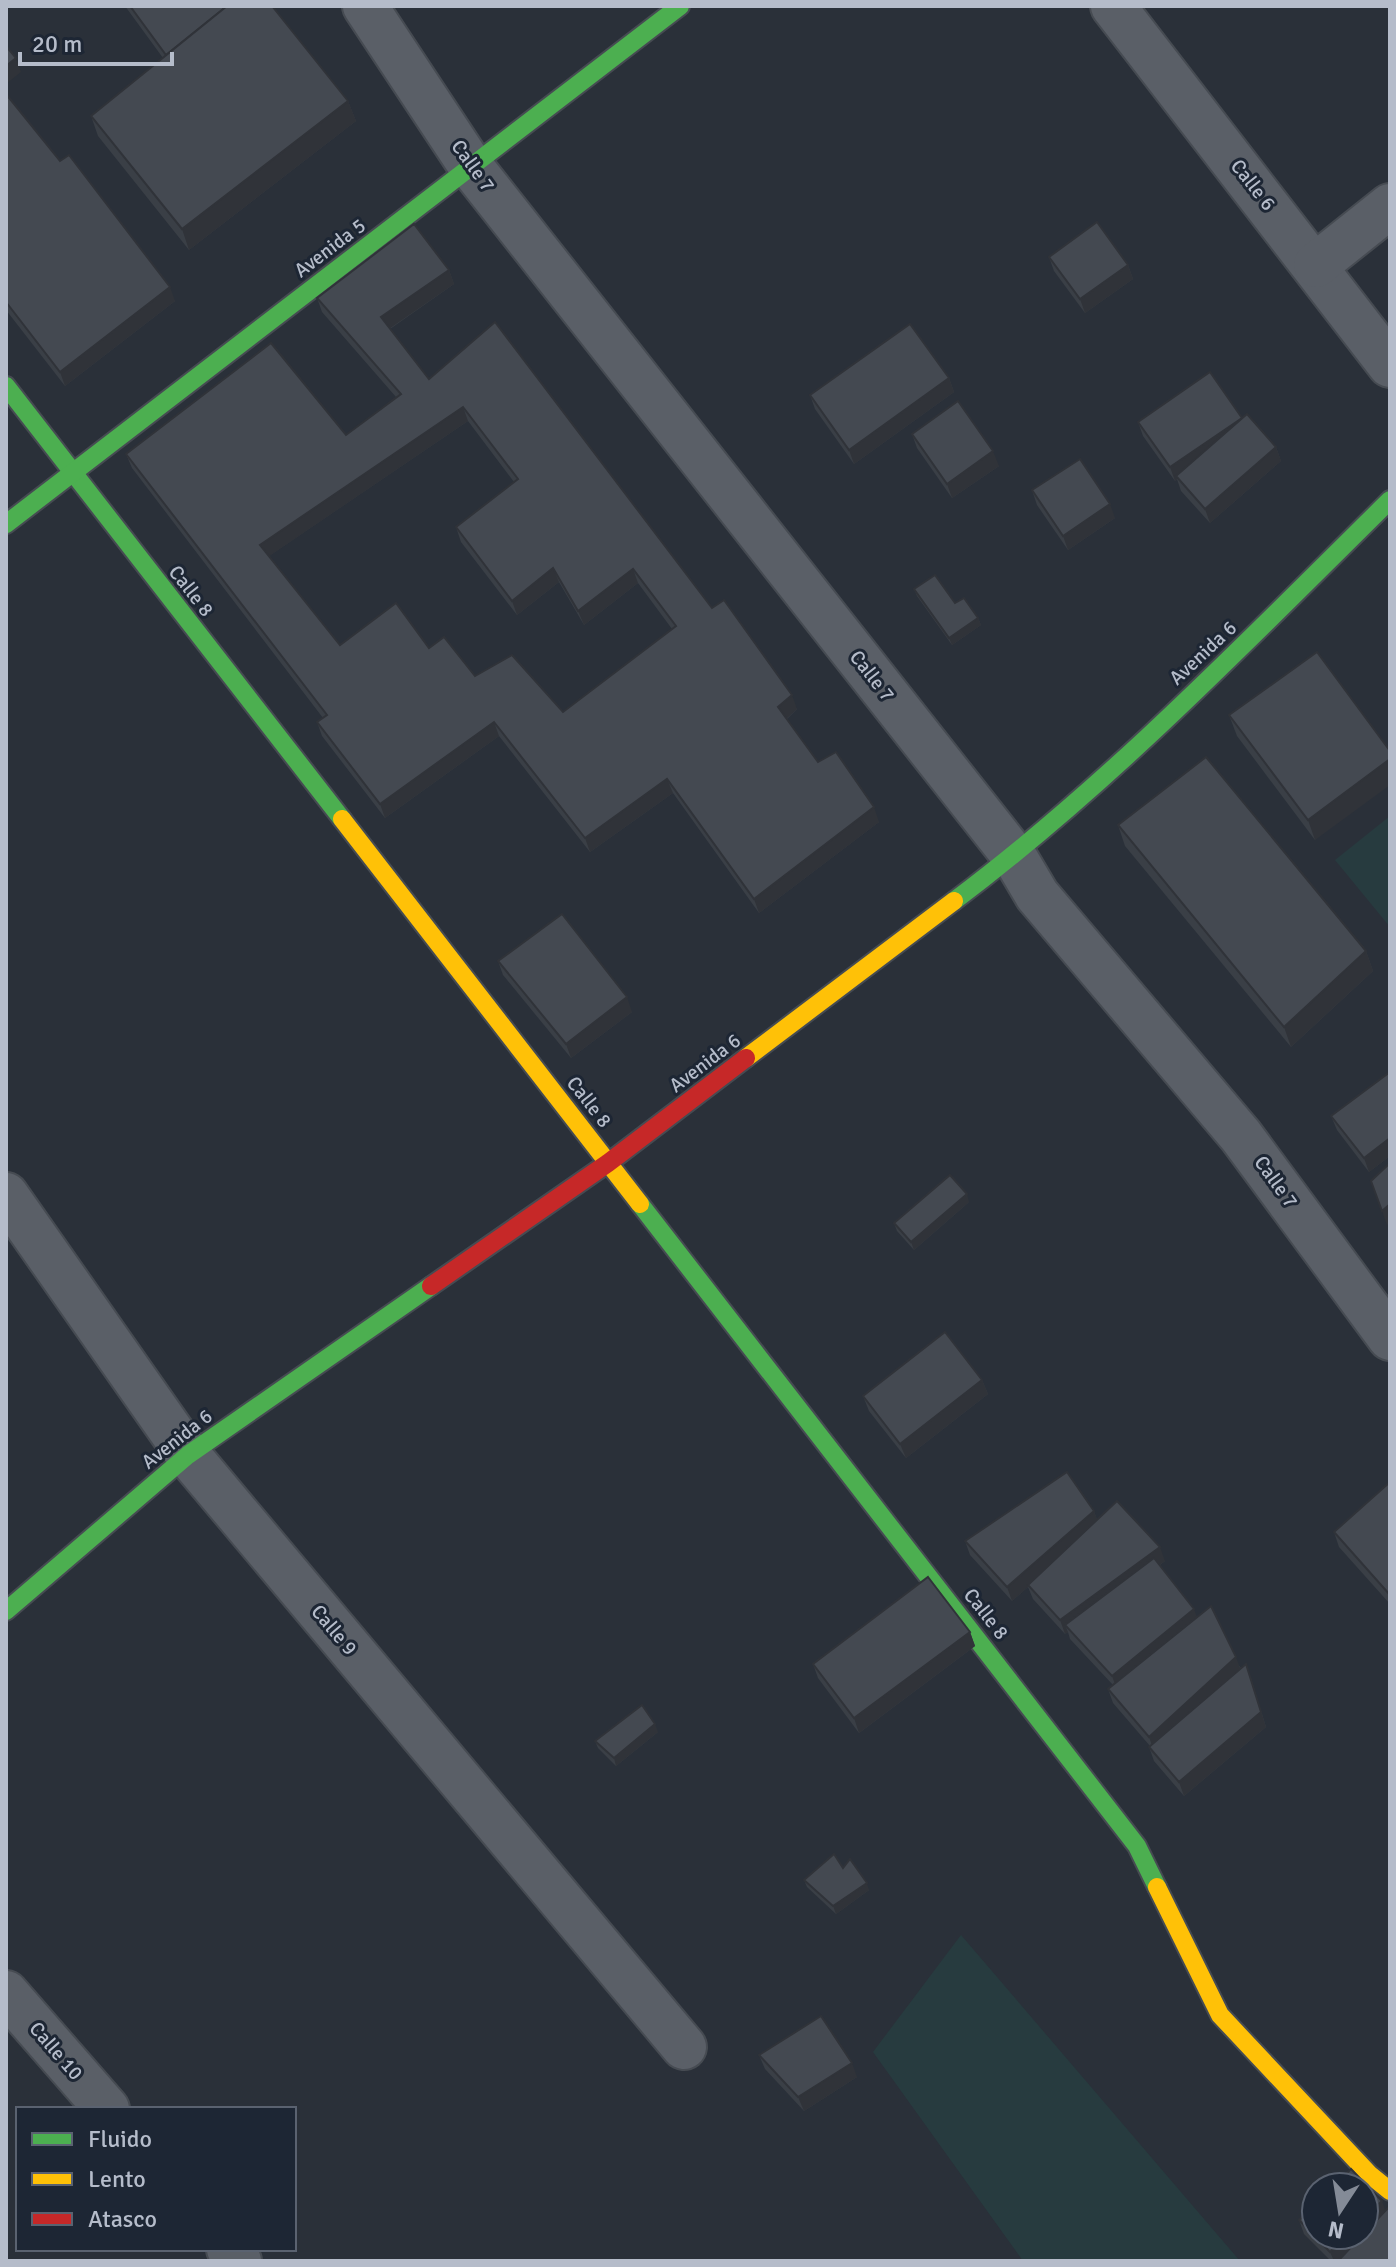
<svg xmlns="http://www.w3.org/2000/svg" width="1396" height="2267" font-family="Signika,sans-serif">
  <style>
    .green { fill: #273b3f }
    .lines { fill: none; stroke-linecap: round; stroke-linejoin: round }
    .street-casing { stroke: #464b52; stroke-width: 48 }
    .fast-casing { stroke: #464b52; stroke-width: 22 }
    .slow-casing { stroke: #464b52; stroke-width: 22 }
    .jam-casing { stroke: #464b52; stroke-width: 22 }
    .street { stroke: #5a5f67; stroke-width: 44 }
    .fast { stroke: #4caf50; stroke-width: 18 }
    .slow { stroke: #ffc107; stroke-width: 18 }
    .jam { stroke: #c62828; stroke-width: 18 }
    .wall { fill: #3a3f46; fill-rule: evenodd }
    .shaded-wall { fill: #303339 }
    .building { fill: #444951; stroke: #303339; stroke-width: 2; fill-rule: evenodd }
    .labels { text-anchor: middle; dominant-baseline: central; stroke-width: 6; stroke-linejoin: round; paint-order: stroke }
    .street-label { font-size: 20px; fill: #b5bcca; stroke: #1d2634 }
  </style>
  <rect width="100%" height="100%" fill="#2a3039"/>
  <g class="green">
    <polygon points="1390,816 1390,927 1335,860"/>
    <polygon points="961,1935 1240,2261 1023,2261 873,2052"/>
  </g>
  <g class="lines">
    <g class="street-casing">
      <g id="street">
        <polyline points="365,6 472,168 1014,856 1037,895 1241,1136 1390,1338"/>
        <polyline points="1113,6 1390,365"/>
        <polyline points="1316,265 1390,206"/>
        <polyline points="6,1195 188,1455 684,2047"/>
        <polyline points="6,1993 107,2109"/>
        <polyline points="229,2249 239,2261"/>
      </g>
    </g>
    <g class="fast-casing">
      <g id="fast">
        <polyline points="6,386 342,819"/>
        <polyline points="6,524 680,6"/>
        <path d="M 954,901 C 1111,783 1250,638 1390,500"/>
        <polyline points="640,1204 1137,1846 1157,1887"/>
        <polyline points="6,1611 188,1455 431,1286"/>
      </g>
    </g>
    <g class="slow-casing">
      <g id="slow">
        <polyline points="342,819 640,1204"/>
        <polyline points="746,1058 954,901"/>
        <polyline points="1157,1887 1220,2015 1369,2174 1390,2191"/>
      </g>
    </g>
    <g class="jam-casing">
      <polyline id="jam" points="431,1286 608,1163 746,1058"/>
    </g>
    <use href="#street" class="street"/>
    <use href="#fast" class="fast"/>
    <use href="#slow" class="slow"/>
    <use href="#jam" class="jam"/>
  </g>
  <g class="wall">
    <polygon points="125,6 272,6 348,101 356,121 189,250 98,136 91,116 163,58"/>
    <polygon points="6,94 175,301 65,386 6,310"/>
    <polygon points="1049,257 1128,265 1133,279 1085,313 1054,271"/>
    <path d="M 449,270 L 454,284 L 390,329 L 429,379 L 712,608 L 797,709 L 787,719 L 818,762 L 879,822 L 759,913 L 673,793 L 590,852 L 499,736 L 385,818 L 322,736 L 317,722 L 323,718 L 132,468 L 126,454 L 346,435 L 396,397 L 322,312 L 317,298 ZM 468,421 L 514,482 L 456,527 L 461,542 L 517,615 L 559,582 L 584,625 L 638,583 L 672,629 L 563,712 L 475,676 L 429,648 L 340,645 L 269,556 Z"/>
    <polygon points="949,378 954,392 854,464 815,409 810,395"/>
    <polygon points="1242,419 1276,447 1281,461 1210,523 1181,491 1177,479 1175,481 1143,436 1138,422"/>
    <polygon points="912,434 999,466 952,498 917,448"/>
    <polygon points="1032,490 1115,518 1068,550 1037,505"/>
    <polygon points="914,589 955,603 978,618 981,625 952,645 917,596"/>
    <polygon points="1229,715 1390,751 1315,840 1237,736"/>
    <polygon points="1118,825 1366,951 1373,971 1291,1047 1125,846"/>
    <polygon points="498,961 632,1012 571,1058 503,975"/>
    <polygon points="1390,1072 1390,1156 1369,1172 1337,1130 1331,1116"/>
    <polygon points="969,1202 914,1250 897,1231 894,1223"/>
    <polygon points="982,1380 988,1394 906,1458 869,1411 863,1396"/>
    <polygon points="1390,1482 1390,1604 1339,1547 1334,1532"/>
    <polygon points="1094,1511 1097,1520 1165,1561 1160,1565 1197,1617 1241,1668 1251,1678 1266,1727 1184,1796 1154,1761 1149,1747 1150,1746 1113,1703 1108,1689 1113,1685 1070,1639 1068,1632 1065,1634 1033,1599 1028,1587 1012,1601 970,1555 965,1541"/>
    <polygon points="970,1632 975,1646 859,1733 818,1678 813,1664"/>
    <polygon points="658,1732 616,1766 598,1748 595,1741"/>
    <polygon points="843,1868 869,1890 836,1914 807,1887 804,1880"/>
    <polygon points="759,2055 857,2077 804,2111 765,2069"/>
    <polygon points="1386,2211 1390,2261 1331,2261 1304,2234 1299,2220"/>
  </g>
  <g class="shaded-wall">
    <polygon points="16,58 21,72 6,84 6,66"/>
    <polygon points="348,101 356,121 189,250 182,229"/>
    <polygon points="1128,265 1133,279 1085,313 1080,299"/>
    <polygon points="449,270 454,284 386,331 381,317"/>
    <polygon points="170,287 175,301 65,386 60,372"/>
    <polygon points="949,378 954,392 854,464 849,450"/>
    <polygon points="463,407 468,421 265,559 260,545"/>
    <polygon points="1242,418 1247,432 1176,476 1177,479 1175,481 1170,467"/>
    <polygon points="1276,447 1281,461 1210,523 1205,509"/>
    <polygon points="993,451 999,466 952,498 947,484"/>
    <polygon points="1110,504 1115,518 1068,550 1063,536"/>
    <polygon points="553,568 559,582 517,615 512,601"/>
    <polygon points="633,569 638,583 584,625 578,611"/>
    <polygon points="978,618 981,625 952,645 949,638"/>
    <polygon points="792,695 797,709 784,721 778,707"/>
    <polygon points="494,722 499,736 385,818 380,804"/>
    <polygon points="1390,759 1390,785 1315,840 1308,820"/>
    <polygon points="667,779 673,793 590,852 585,838"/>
    <polygon points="874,807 879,822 759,913 754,899"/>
    <polygon points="1366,951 1373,971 1291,1047 1284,1027"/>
    <polygon points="627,997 632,1012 571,1058 566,1044"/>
    <polygon points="1390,1138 1390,1156 1369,1172 1364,1158"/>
    <polygon points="967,1194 969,1202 914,1250 911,1242"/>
    <polygon points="1390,1204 1390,1223 1387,1225 1382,1211"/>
    <polygon points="982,1380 988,1394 906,1458 900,1444"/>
    <polygon points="1094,1511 1099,1525 1012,1601 1007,1587"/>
    <polygon points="1160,1547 1165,1561 1070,1631 1065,1625 1068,1632 1065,1634 1060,1620"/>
    <polygon points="1194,1609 1199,1623 1117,1690 1112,1676"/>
    <polygon points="970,1632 975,1646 859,1733 854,1718"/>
    <polygon points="1236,1657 1241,1671 1154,1751 1149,1737"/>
    <polygon points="1246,1664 1266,1727 1184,1796 1179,1782"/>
    <polygon points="655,1724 658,1732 616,1766 614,1758"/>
    <polygon points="867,1883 869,1890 836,1914 833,1906"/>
    <polygon points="852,2063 857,2077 804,2111 798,2097"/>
    <polygon points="1382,2201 1387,2215 1340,2261 1334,2261 1330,2252 1347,2235 1364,2235 1364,2219"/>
  </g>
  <g class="building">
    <polygon points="130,6 227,6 166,55"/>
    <polygon points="227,6 272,6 348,101 182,229 91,116"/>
    <polygon points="6,46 16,58 6,66"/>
    <polygon points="6,94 60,161 69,155 170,287 60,372 6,302"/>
    <polygon points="1097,222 1128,265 1080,299 1049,257"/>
    <path d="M 414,224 L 449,270 L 381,317 L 429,379 L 495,322 L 712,608 L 724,600 L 792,695 L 778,707 L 818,762 L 836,752 L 874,807 L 754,899 L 667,779 L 585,838 L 494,722 L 380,804 L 317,722 L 327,715 L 126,454 L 271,343 L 346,435 L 401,394 L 317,298 ZM 463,407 L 518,479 L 456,527 L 512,601 L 553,568 L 578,611 L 633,569 L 676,626 L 563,712 L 512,655 L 475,676 L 444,637 L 429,648 L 396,603 L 340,645 L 260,545 Z"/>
    <polygon points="910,324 949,378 849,450 810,395"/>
    <polygon points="1210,372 1242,418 1170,467 1138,422"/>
    <polygon points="958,401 993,451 947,484 912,434"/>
    <polygon points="1247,414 1276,447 1205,509 1176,476"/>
    <polygon points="1080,459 1110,504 1063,536 1032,490"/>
    <polygon points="935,575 955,603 964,598 978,618 949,638 914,589"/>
    <polygon points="1317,652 1390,751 1390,759 1308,820 1229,715"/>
    <polygon points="1206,757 1366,951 1284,1027 1118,825"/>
    <polygon points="562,914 627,997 566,1044 498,961"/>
    <polygon points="1390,1072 1390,1138 1364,1158 1331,1116"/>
    <polygon points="1390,1163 1390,1204 1382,1211 1371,1181"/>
    <polygon points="950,1175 967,1194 911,1242 894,1223"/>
    <polygon points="945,1332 982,1380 900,1444 863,1396"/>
    <polygon points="1067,1472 1094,1511 1007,1587 965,1541"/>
    <polygon points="1390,1482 1390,1595 1334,1532"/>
    <polygon points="1117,1501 1160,1547 1060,1620 1028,1585"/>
    <polygon points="1154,1558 1194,1609 1112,1676 1065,1625"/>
    <polygon points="928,1577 970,1632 854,1718 813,1664"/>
    <polygon points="1211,1606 1236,1657 1149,1737 1108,1689"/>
    <polygon points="1246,1664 1261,1712 1179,1782 1149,1747"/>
    <polygon points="642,1705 655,1724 614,1758 595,1741"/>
    <polygon points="834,1854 843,1868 850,1859 867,1883 833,1906 804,1880"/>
    <polygon points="821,2016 852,2063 798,2097 759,2055"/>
    <polygon points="1351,2169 1382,2201 1364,2219 1364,2187 1333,2187"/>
    <polygon points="1316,2204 1316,2235 1347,2235 1330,2252 1299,2220"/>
    <polygon points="1388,2208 1390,2210 1390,2261 1338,2261"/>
  </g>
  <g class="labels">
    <g class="street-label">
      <text transform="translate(473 166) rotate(54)">Calle 7</text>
      <text transform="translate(1253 185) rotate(52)">Calle 6</text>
      <text transform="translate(330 248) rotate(-37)">Avenida 5</text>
      <text transform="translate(191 591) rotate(52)">Calle 8</text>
      <text transform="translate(1203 653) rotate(-43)">Avenida 6</text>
      <text transform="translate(872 676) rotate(52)">Calle 7</text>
      <text transform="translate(705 1063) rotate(-37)">Avenida 6</text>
      <text transform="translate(589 1102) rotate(52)">Calle 8</text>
      <text transform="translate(1276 1182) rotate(54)">Calle 7</text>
      <text transform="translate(177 1439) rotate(-38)">Avenida 6</text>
      <text transform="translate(986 1614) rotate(52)">Calle 8</text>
      <text transform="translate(334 1630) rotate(50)">Calle 9</text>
      <text transform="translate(56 2051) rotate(49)">Calle 10</text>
    </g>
  </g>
  <rect width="1396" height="2267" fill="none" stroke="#b5bcca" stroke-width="16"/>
  <rect x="16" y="2107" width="280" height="144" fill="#1d2634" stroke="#5a6270" stroke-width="2"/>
  <rect x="32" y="2133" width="40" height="12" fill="#4caf50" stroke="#5a6270" stroke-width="2"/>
  <text x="88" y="2147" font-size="24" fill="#b5bcca">Fluido</text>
  <rect x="32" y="2173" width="40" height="12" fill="#ffc107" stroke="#5a6270" stroke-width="2"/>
  <text x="88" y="2187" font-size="24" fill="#b5bcca">Lento</text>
  <rect x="32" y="2213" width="40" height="12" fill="#c62828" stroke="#5a6270" stroke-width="2"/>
  <text x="88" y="2227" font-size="24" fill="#b5bcca">Atasco</text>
  <g transform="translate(1340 2211) rotate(192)"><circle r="38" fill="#1d2634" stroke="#5a6270" stroke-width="2"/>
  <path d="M0-6L14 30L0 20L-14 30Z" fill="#848b97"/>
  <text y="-12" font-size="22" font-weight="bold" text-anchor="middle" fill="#b5bcca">N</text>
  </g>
  <path d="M20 52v12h152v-12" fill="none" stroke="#b5bcca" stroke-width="4"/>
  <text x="32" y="52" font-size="24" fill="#b5bcca" stroke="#1d2634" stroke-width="6" paint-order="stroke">20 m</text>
</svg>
